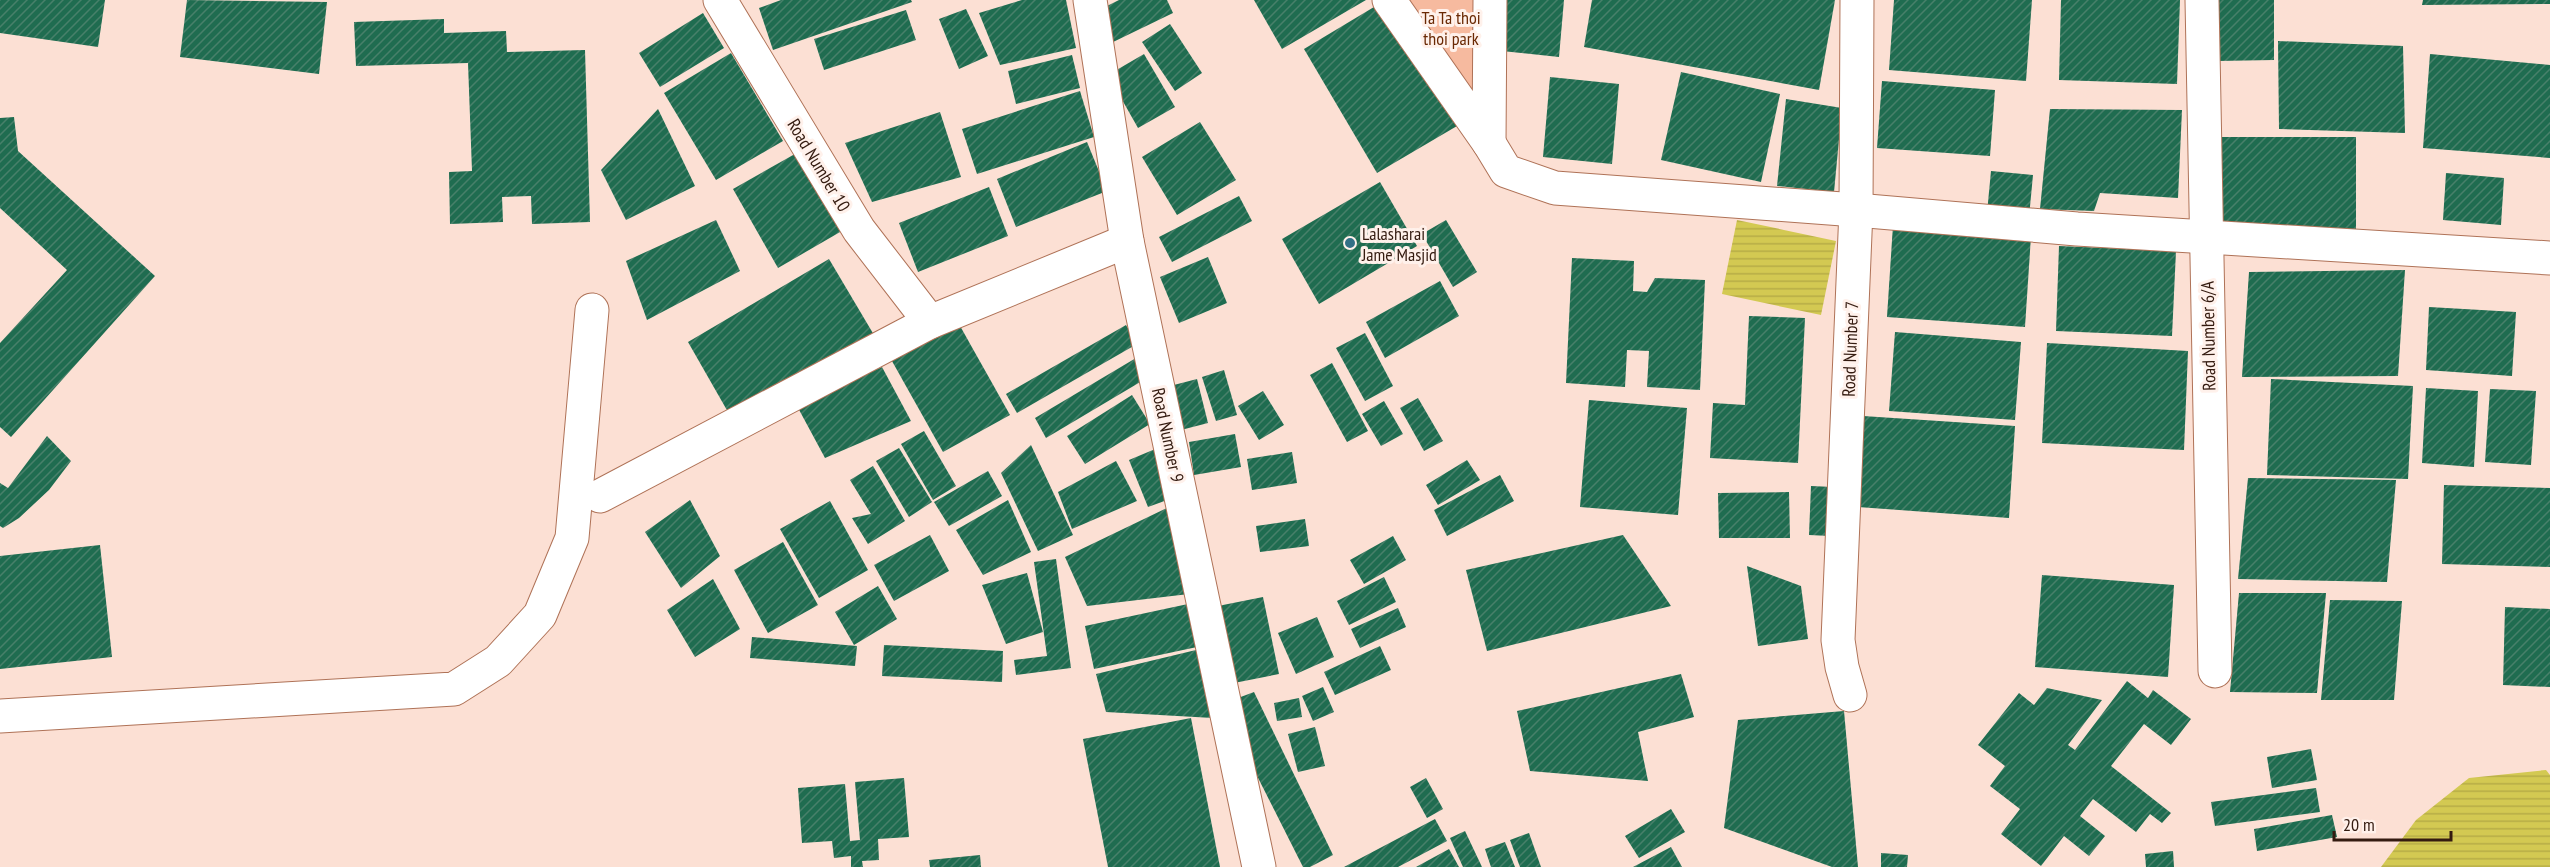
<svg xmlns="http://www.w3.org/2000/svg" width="2550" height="867" font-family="'PT Sans Narrow',sans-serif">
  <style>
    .green { fill: #f6ba9f }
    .water { fill: url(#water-rules) }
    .building { fill: url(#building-hatch) }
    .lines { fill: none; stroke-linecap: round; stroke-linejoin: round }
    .street-casing { stroke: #af7257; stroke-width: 35 }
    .street { stroke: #fff; stroke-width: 33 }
    .poi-dot { fill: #337086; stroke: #fff1eb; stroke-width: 2 }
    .labels { text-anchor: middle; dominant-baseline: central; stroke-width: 6; stroke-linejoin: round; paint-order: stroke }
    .park-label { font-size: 18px; fill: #6a2904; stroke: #fff1eb }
    .street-label { font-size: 18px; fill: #341b10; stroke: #fff1eb }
    .poi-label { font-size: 18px; fill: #341b10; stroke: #fff1eb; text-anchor: start }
  </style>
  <defs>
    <pattern id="water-rules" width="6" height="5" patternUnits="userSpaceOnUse" patternTransform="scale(1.5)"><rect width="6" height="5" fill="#d3c952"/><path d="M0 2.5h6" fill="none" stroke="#b6ac46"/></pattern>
    <pattern id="building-hatch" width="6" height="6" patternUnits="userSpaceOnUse" patternTransform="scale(1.5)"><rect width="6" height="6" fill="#1f6c50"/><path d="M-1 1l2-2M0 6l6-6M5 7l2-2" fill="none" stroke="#48806a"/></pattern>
  </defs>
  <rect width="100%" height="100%" fill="#fce0d4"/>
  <polygon class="green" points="1398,0 1479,0 1478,116"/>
  <g class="water">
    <polygon points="1737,220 1836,241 1821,315 1722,294"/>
    <polygon points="2546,770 2550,775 2550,867 2381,867 2416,820 2469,778"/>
  </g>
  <g class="building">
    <polygon points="0,0 105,0 98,47 0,33"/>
    <polygon points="187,0 327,2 319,74 180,57"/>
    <polygon points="781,0 911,0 912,2 773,50 759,8"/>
    <polygon points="1022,0 1066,0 1076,48 1000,65 979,13"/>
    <polygon points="1119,0 1167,0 1173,13 1109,44 1093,13"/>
    <polygon points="1254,0 1366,0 1282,49"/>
    <polygon points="1507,0 1564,0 1559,57 1502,51"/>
    <polygon points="1592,0 1835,0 1819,90 1584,47"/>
    <polygon points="1894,0 2032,0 2026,81 1889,70"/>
    <polygon points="2061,0 2180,0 2177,84 2059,80"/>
    <polygon points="2217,0 2274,0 2274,60 2217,61"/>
    <polygon points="2423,0 2550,0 2550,4 2422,5"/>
    <polygon points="1384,1 1457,126 1377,173 1304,49"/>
    <polygon points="966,9 988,56 959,69 939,19"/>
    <polygon points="906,10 916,40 824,70 814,39"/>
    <polygon points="703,13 724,48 660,87 639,53"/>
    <polygon points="444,19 444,33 506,31 507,52 585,50 590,222 532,224 531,196 502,197 503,222 450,224 449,172 472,171 468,63 356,66 354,22"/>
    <polygon points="1170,24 1202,73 1175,91 1142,42"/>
    <polygon points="2278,41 2403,46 2405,133 2279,129"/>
    <polygon points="731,53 783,141 716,180 664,93"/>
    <polygon points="1144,54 1175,107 1138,128 1108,75"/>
    <polygon points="2430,54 2550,65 2550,158 2423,148"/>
    <polygon points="1072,55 1080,88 1016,104 1008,71"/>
    <polygon points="1681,72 1780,94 1761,182 1661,160"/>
    <polygon points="1550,77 1619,84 1612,164 1543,157"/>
    <polygon points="1882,81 1995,90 1990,156 1877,148"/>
    <polygon points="1080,91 1094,137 977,174 962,129"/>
    <polygon points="1786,99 1842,108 1834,192 1777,186"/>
    <polygon points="658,109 695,186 626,220 601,170"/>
    <polygon points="2050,109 2182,110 2178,198 2100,193 2094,211 2040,209"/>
    <polygon points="940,112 961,177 872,202 845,143"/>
    <polygon points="14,117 18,151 155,276 11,437 0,427 0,343 67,270 0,208 0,118"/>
    <polygon points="1200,122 1236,180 1177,215 1142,157"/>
    <polygon points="2215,137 2356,137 2356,233 2216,234"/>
    <polygon points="1087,142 1107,191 1016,227 997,179"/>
    <polygon points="802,150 847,228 778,268 733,189"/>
    <polygon points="1991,171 2033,175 2029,217 1987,213"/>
    <polygon points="2446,173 2504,178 2501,225 2443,220"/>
    <polygon points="1380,182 1417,246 1319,304 1282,239"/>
    <polygon points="989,187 1008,236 918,272 899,223"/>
    <polygon points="1239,196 1252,221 1172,262 1159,237"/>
    <polygon points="716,220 740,271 647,320 626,261"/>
    <polygon points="1446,220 1477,272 1453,287 1422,234"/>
    <polygon points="1893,225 2031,236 2025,327 1887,317"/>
    <polygon points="2059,246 2176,251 2172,336 2056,331"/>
    <polygon points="1208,257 1227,303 1179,323 1160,277"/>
    <polygon points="1572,258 1634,261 1633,291 1647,292 1655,278 1705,280 1700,390 1647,387 1649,351 1627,350 1625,387 1566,383"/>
    <polygon points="829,259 874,335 732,419 688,342"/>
    <polygon points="2405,270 2398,376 2242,377 2249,272"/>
    <polygon points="1440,281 1459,316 1385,358 1366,322"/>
    <polygon points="2429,307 2516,312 2512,376 2426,370"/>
    <polygon points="1749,316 1805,318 1798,463 1710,458 1713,403 1745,405"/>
    <polygon points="955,317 1010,415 943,452 888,354"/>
    <polygon points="1126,325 1137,344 1017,413 1006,394"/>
    <polygon points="1895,332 2021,342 2015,420 1889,411"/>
    <polygon points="1365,333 1393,386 1365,401 1336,348"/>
    <polygon points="2047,343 2188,351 2184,450 2042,443"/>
    <polygon points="1136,358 1147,378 1046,438 1035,418"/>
    <polygon points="1332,363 1368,431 1347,442 1310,375"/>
    <polygon points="882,367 911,421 825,458 797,406"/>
    <polygon points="1224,370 1237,415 1216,421 1202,377"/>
    <polygon points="1197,379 1208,423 1181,430 1170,386"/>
    <polygon points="2271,379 2413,386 2408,479 2267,475"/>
    <polygon points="2426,388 2478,391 2474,467 2422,463"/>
    <polygon points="2490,389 2536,391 2531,465 2485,462"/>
    <polygon points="1263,391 1284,425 1259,440 1238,406"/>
    <polygon points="1132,395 1150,424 1085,464 1067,436"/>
    <polygon points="1418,398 1443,441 1424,451 1400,408"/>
    <polygon points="1589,400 1687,408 1678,515 1580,507"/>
    <polygon points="1384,401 1403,434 1381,446 1362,414"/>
    <polygon points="1863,416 2015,426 2009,518 1858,507"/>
    <polygon points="924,431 956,486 933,500 901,444"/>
    <polygon points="1235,434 1241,467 1194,475 1189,442"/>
    <polygon points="47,436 71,461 49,490 19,518 3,528 0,526 0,483 8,488"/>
    <polygon points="1031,445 1073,535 1038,551 1001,473"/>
    <polygon points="1160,447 1170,499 1148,507 1129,460"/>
    <polygon points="899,448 932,502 909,517 876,461"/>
    <polygon points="1292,452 1297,483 1252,490 1247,459"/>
    <polygon points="1467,460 1480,480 1438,505 1426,485"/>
    <polygon points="1116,461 1137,501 1072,529 1058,492"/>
    <polygon points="873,466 905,521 868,544 852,518 871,514 850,480"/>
    <polygon points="988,471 1002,496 949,526 934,502"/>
    <polygon points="1500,475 1514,501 1447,536 1434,510"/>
    <polygon points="2248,478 2396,480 2387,582 2238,579"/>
    <polygon points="2444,485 2550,488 2550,567 2442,564"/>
    <polygon points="1811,486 1833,487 1830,536 1809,535"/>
    <polygon points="1789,492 1790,538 1719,538 1718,493"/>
    <polygon points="690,500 720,556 681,588 645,532"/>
    <polygon points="1008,500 1031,552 983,575 956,530"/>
    <polygon points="830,501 868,570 819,598 780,529"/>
    <polygon points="1171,506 1189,594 1087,606 1065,557"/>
    <polygon points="1305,519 1309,546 1260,552 1256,526"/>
    <polygon points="930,535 949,571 894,601 874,565"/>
    <polygon points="1623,535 1671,606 1487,651 1466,570"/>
    <polygon points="1393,536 1406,560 1364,584 1350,560"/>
    <polygon points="783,542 818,605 768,633 734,570"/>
    <polygon points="100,545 112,657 0,669 0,556"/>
    <polygon points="1056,559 1071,668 1016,675 1014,660 1047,656 1034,562"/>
    <polygon points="1747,566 1801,586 1808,639 1758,646"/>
    <polygon points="1027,573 1043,632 1006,644 982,585"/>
    <polygon points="2042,575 2174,585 2168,677 2035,667"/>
    <polygon points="1384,577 1396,602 1349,625 1337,601"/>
    <polygon points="713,579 740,629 695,657 667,610"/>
    <polygon points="878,586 897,619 854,645 835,612"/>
    <polygon points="2239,593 2326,593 2317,693 2230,692"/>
    <polygon points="1263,597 1279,674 1234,683 1218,606"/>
    <polygon points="2330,600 2402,601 2394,700 2321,700"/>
    <polygon points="1188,604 1197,647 1094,669 1085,626"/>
    <polygon points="2505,607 2550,609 2550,687 2503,685"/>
    <polygon points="1398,608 1406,627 1360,648 1351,629"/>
    <polygon points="1317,617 1334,657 1296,674 1278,633"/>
    <polygon points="752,637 857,646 855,666 750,658"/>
    <polygon points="884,645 1003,651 1002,682 882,676"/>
    <polygon points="1380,646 1391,670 1335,695 1324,672"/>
    <polygon points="1196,650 1213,718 1106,712 1096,674"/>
    <polygon points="1681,674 1694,717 1638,732 1648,781 1530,771 1517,711"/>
    <polygon points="2127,681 2148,698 2153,690 2191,719 2171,745 2144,724 2111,766 2171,813 2162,823 2150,814 2136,832 2093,799 2080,816 2105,836 2089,856 2064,836 2041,866 2001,834 2020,809 1990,786 2005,766 1978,745 2019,693 2034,705 2047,688 2102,700 2068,745 2075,750"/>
    <polygon points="1323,687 1334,712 1313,721 1302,696"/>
    <polygon points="1254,692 1333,855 1310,867 1303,867 1246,754 1238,698"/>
    <polygon points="1299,698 1302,717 1277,721 1274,703"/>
    <polygon points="1844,711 1858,867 1832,867 1724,828 1738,720"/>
    <polygon points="1191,718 1220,867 1108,867 1083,739"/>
    <polygon points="1315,727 1325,766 1298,772 1288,734"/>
    <polygon points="2311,749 2317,780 2272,788 2267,757"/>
    <polygon points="904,778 909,837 878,839 879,860 862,861 863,867 851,867 851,856 834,858 832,841 802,843 798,788 845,784 850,841 860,840 855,782"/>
    <polygon points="1426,778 1443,809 1427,818 1410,787"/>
    <polygon points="2316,788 2320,812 2215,826 2211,802"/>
    <polygon points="1671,809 1685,832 1639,858 1625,836"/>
    <polygon points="2332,815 2337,837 2257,851 2254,829"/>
    <polygon points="1435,819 1447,841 1398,867 1344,867"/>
    <polygon points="1465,831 1482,867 1463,867 1450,838"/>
    <polygon points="1529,833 1541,867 1520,867 1510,840"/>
    <polygon points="1505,842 1515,867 1491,867 1485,849"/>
    <polygon points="1671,847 1682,867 1633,867"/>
    <polygon points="1449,849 1459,867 1416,867"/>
    <polygon points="2173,851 2174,867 2146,867 2145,854"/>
    <polygon points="1881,853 1908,855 1907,867 1881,867"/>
    <polygon points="980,855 981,867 930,867 929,860"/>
  </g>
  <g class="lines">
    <g class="street-casing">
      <g id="street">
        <polyline points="720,0 859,230 930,322 1127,241"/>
        <polyline points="1090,0 1127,241 1259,867"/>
        <polyline points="1389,0 1489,143 1490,0"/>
        <polyline points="2202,0 2215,671"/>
        <polyline points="1489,143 1506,171 1555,188 1856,210 2077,229 2550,258"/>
        <polyline points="600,496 930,322"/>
        <polyline points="1850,695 1842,667 1838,640 1856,210 1857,0"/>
        <polyline points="0,716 454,689 498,661 540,615 572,538 592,310"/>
      </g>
    </g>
    <use href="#street" class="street"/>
  </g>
  <circle class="poi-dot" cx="1350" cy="243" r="6"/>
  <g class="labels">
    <g class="park-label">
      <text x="1451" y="17">Ta Ta thoi<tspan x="1451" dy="21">thoi park</tspan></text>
    </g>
    <g class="street-label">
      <text transform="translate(819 165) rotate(59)">Road Number 10</text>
      <text transform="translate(2208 336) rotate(-91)">Road Number 6/A</text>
      <text transform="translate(1850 349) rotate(-88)">Road Number 7</text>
      <text transform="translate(1168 435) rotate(78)">Road Number 9</text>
    </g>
    <g class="poi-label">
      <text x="1362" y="233">Lalasharai<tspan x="1362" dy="21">Jame Masjid</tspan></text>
    </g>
  </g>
  <path d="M2334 831v9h117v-9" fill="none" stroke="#341b10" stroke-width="3"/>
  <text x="2343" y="831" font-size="18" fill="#341b10" stroke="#fff1eb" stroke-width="4.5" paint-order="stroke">20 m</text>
</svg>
